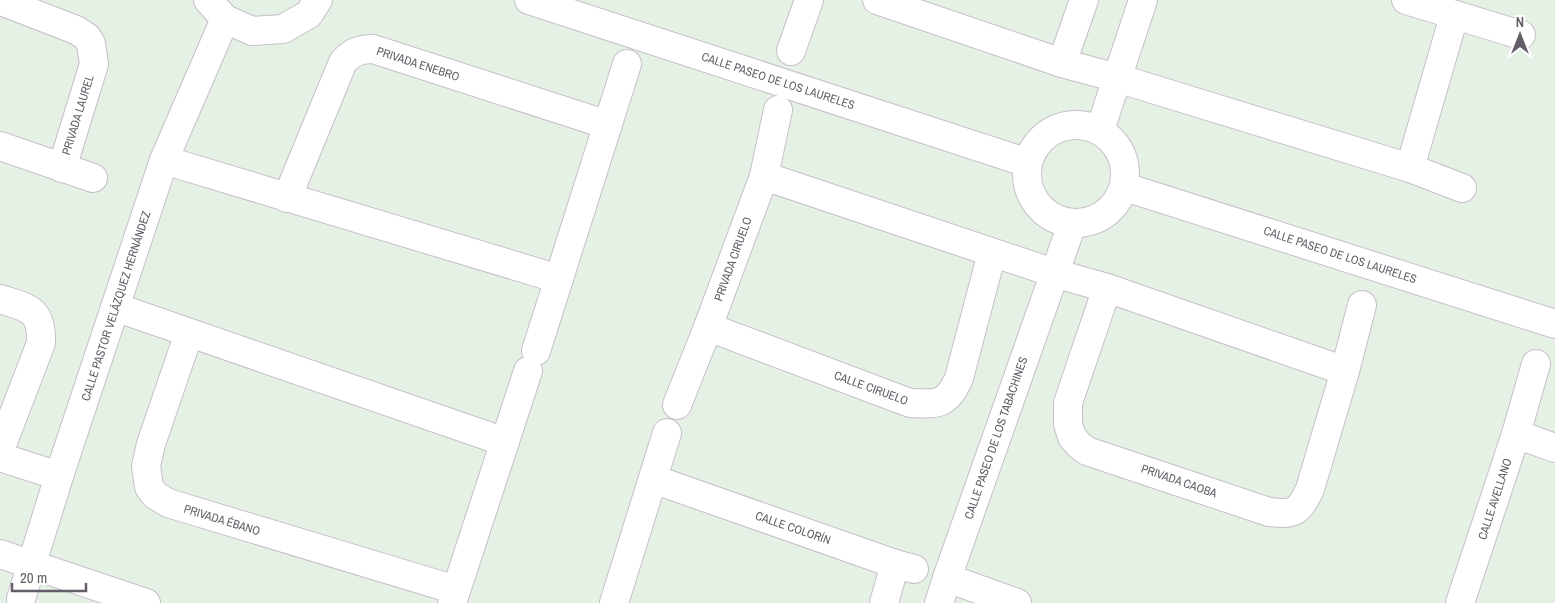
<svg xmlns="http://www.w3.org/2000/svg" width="1555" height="603" font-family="'Archivo Narrow',sans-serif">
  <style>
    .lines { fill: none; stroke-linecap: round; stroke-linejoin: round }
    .minor-casing { stroke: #c6bfc7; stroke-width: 30 }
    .minor { stroke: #fff; stroke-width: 28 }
    .labels { text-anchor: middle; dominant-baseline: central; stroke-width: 5; stroke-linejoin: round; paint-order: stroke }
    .street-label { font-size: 12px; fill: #645d67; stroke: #fff }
  </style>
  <rect width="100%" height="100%" fill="#e6f1e5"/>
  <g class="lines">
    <g class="minor-casing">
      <g id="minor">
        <polyline points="208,0 225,19 252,31 283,29 309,14 318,0"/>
        <polyline points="529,0 1028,163"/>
        <polyline points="877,0 1062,63 1117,78 1410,168 1462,188"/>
        <polyline points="1406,0 1521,35"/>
        <polyline points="1,1 76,30 87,37 91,44 94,64 62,168"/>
        <polyline points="791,51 809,0"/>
        <polyline points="1062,63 1084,0"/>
        <circle cx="1076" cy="174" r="49"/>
        <polyline points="1100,130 1143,0"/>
        <polyline points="0,146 93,178"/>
        <polyline points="164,160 559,279"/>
        <polyline points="1410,168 1454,16"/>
        <polyline points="764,176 1054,273 1107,288 1345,371"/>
        <polyline points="1125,187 1555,324"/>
        <path d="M 287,198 L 343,62 C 352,52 360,49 373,49 L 608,125"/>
        <path d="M 1107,288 L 1068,403 L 1068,424 L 1072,437 L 1079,445 L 1087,451 L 1269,512 C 1295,515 1299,512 1310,489 L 1345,371 L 1362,305"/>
        <path d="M 0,299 C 29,308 42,309 41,343 L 0,450"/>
        <polyline points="115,307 505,442"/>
        <path d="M 708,327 L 910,403 C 937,404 947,406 959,378 L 992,253"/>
        <polyline points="189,333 151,444 146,466 149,487 155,495 168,503 456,590"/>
        <polyline points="536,351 627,64"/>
        <polyline points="677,405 708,327 764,176 778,110"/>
        <polyline points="1516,434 1555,448"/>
        <polyline points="0,457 59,476"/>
        <polyline points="653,479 895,564 914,569"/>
        <polyline points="0,554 146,603"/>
        <polyline points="947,578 1017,603"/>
        <polyline points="21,599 59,476 164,160 225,19"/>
        <polyline points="452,603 528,371"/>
        <polyline points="614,603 667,433"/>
        <polyline points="884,603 895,564"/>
        <polyline points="939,603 947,578 1072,224"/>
        <polyline points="1460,603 1516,434 1536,364"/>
      </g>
    </g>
    <use href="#minor" class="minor"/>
  </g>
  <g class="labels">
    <g class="street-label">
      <text transform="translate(418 64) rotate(18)">PRIVADA ENEBRO</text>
      <text transform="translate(778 81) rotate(18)">CALLE PASEO DE LOS LAURELES</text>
      <text transform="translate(78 115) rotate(-73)">PRIVADA LAUREL</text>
      <text transform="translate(1340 255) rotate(18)">CALLE PASEO DE LOS LAURELES</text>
      <text transform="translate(733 259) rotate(-70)">PRIVADA CIRUELO</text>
      <text transform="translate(116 306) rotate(-72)">CALLE PASTOR VELÁZQUEZ HERNÁNDEZ</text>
      <text transform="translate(871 388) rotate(20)">CALLE CIRUELO</text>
      <text transform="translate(996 438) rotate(-71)">CALLE PASEO DE LOS TABACHINES</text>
      <text transform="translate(1179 481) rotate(19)">PRIVADA CAOBA</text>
      <text transform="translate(1495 499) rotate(-72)">CALLE AVELLANO</text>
      <text transform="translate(222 520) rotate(17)">PRIVADA ÉBANO</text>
      <text transform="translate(793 528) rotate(19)">CALLE COLORÍN</text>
    </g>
  </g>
  <g transform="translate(1520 35)" stroke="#ffffff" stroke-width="4" paint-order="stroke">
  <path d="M0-4L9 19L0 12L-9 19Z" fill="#645d67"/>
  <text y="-8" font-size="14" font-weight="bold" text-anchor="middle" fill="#645d67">N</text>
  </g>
  <path d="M12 583v8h74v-8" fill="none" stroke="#645d67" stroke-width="2.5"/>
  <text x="20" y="583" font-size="15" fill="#645d67" stroke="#ffffff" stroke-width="4" paint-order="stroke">20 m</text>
</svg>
